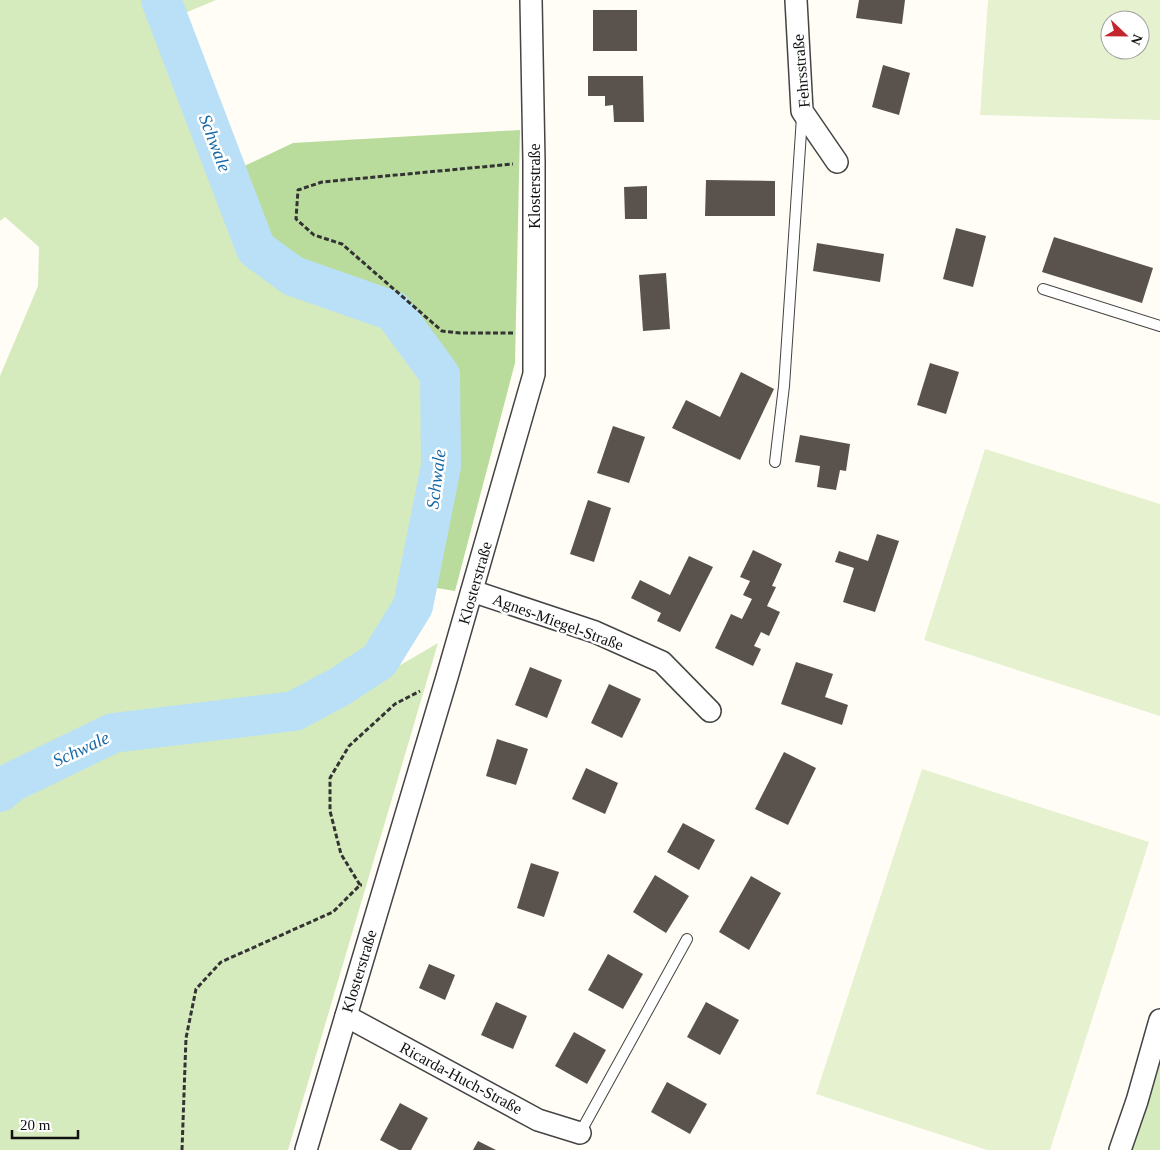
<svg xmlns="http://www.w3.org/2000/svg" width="1160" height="1150" font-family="Georgia,serif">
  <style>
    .green { fill: #d5ebbd }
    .forest { fill: #b9dc9c }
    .pitch { fill: #e6f2cf; fill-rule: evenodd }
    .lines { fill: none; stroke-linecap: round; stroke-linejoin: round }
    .river { stroke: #b9e0f7; stroke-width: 40 }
    .building { fill: #5a524d }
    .lane-casing { stroke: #444; stroke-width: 12 }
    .street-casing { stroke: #444; stroke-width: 24 }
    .path { stroke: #333; stroke-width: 3; stroke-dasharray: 5 2.5; stroke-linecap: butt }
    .lane { stroke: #fff; stroke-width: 10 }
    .street { stroke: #fff; stroke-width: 21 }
    .labels { text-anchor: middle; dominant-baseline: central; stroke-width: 5; stroke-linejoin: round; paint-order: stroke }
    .street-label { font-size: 16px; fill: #111; stroke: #fff }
    .water-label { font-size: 18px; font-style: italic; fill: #1768a6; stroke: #fff }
  </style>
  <rect width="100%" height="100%" fill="#fffdf5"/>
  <g class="green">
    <polygon points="0,0 216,0 185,13 236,170 269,243 300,264 396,302 433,340 452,379 455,461 431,587 392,670 438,643 288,1150 0,1150 0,376 38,286 39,247 5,217 0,221"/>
    <polygon points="1160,1020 1160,1150 1120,1150"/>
  </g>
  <polygon class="forest" points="520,130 515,363 455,591 431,587 455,461 452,379 433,340 396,302 300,264 269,243 236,170 293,143"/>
  <g class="pitch">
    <path d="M 988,0 L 1160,0 L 1160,120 L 980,115 ZM 1110,20 L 1140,20 L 1140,50 L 1110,50 Z"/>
    <polygon points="985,449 1160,504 1160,716 924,640"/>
    <polygon points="922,769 1149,842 1050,1150 987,1150 816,1094"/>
  </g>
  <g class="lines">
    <polyline class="river" points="0,792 12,782 113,733 294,711 339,687 379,661 413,606 441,466 440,375 393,311 293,276 256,249 161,0"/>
  </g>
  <g class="building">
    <polygon points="859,0 905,0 902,24 856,18"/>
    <rect x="593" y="10" width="44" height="41"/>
    <polygon points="883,65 910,73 899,115 872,107"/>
    <polygon points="588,76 643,76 644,122 614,122 613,105 605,106 605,96 588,96"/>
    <polygon points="706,180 775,181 775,216 705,216"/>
    <polygon points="647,186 647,219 625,219 624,187"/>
    <polygon points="956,228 986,236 973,287 943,279"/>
    <polygon points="1054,237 1153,268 1142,303 1042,272"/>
    <polygon points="817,243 884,254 880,282 813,271"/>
    <polygon points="666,273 670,329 643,331 639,275"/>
    <polygon points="930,363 959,372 946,414 917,405"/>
    <polygon points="741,372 774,389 740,460 672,428 686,400 720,417"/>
    <polygon points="613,426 645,437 629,483 597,473"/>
    <polygon points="800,435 850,444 846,471 840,470 836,490 817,487 820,466 795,462"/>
    <polygon points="588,500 611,508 594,562 570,554"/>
    <polygon points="877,534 899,541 875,612 843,602 854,568 835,562 839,551 868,561"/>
    <polygon points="753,550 782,564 772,586 776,587 767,606 780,612 769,636 761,632 754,646 761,649 753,666 715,648 731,614 742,619 752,599 743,595 750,581 740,577"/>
    <polygon points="689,556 713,567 680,632 657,621 661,613 631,598 640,580 670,595"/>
    <polygon points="796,662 833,674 825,697 848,705 842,725 781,704"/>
    <polygon points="530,667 562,680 547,718 515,705"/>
    <polygon points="609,684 641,699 622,738 591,723"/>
    <polygon points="497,739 528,749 516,785 486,776"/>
    <polygon points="784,752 816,768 788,825 755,809"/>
    <polygon points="586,768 618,783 605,814 572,799"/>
    <polygon points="683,823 715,840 699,870 667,852"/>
    <polygon points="531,863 559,872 544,917 517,908"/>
    <polygon points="655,875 689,896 666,933 633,912"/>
    <polygon points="751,876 781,893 749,950 719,932"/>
    <polygon points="608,954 643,974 623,1009 588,990"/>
    <polygon points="429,964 455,975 445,1000 419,988"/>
    <polygon points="496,1002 527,1016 513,1049 481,1035"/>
    <polygon points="706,1002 739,1020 720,1055 687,1037"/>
    <polygon points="574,1032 606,1050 587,1084 555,1066"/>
    <polygon points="667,1082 707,1104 690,1134 651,1112"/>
    <polygon points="400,1103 428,1118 411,1150 399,1150 380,1140"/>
    <polygon points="478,1141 496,1150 473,1150"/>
  </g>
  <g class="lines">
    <g class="lane-casing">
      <g id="lane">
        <polyline points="1043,289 1160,326"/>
        <polyline points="775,462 784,386 802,117"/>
        <polyline points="580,1133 687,939"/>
      </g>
    </g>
    <g class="street-casing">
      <g id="street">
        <polyline points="796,0 802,111 837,162"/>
        <polyline points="472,591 595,632 662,662 710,711"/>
        <polyline points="346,1016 538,1120 580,1133"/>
        <polyline points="306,1150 447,677 534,374 534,162 531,0"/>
        <polyline points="1120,1150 1137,1101 1160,1020"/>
      </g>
    </g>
    <g class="path">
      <polyline points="513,333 460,333 442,331 342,244 314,235 296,219 298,190 322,182 513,164"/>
      <polyline points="360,885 341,854 330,811 330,778 349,746 395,704 420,691"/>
      <polyline points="182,1150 186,1038 196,989 221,962 333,912 360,885 362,885"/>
    </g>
    <use href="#lane" class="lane"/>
    <use href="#street" class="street"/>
  </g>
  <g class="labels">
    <g class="street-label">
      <text transform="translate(801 71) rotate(-95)">Fehrsstraße</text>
      <text transform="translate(534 186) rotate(-90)">Klosterstraße</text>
      <text transform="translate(475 583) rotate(-74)">Klosterstraße</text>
      <text transform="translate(558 622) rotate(20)">Agnes-Miegel-Straße</text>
      <text transform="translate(359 971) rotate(-73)">Klosterstraße</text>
      <text transform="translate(461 1078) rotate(28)">Ricarda-Huch-Straße</text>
    </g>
    <g class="water-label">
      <text transform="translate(215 143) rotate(69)">Schwale</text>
      <text transform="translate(436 479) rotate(-83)">Schwale</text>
      <text transform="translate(81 749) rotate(-25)">Schwale</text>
    </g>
  </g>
  <g transform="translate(1125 35) rotate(112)"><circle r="24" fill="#ffffff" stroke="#a0a0a0"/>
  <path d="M0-4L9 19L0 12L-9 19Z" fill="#c4262e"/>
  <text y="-8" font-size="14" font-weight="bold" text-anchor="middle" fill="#111111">N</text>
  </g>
  <path d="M12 1130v8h66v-8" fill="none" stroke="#111111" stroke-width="2.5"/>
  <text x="20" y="1130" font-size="15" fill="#111111" stroke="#ffffff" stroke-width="4" paint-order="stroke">20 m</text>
</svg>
